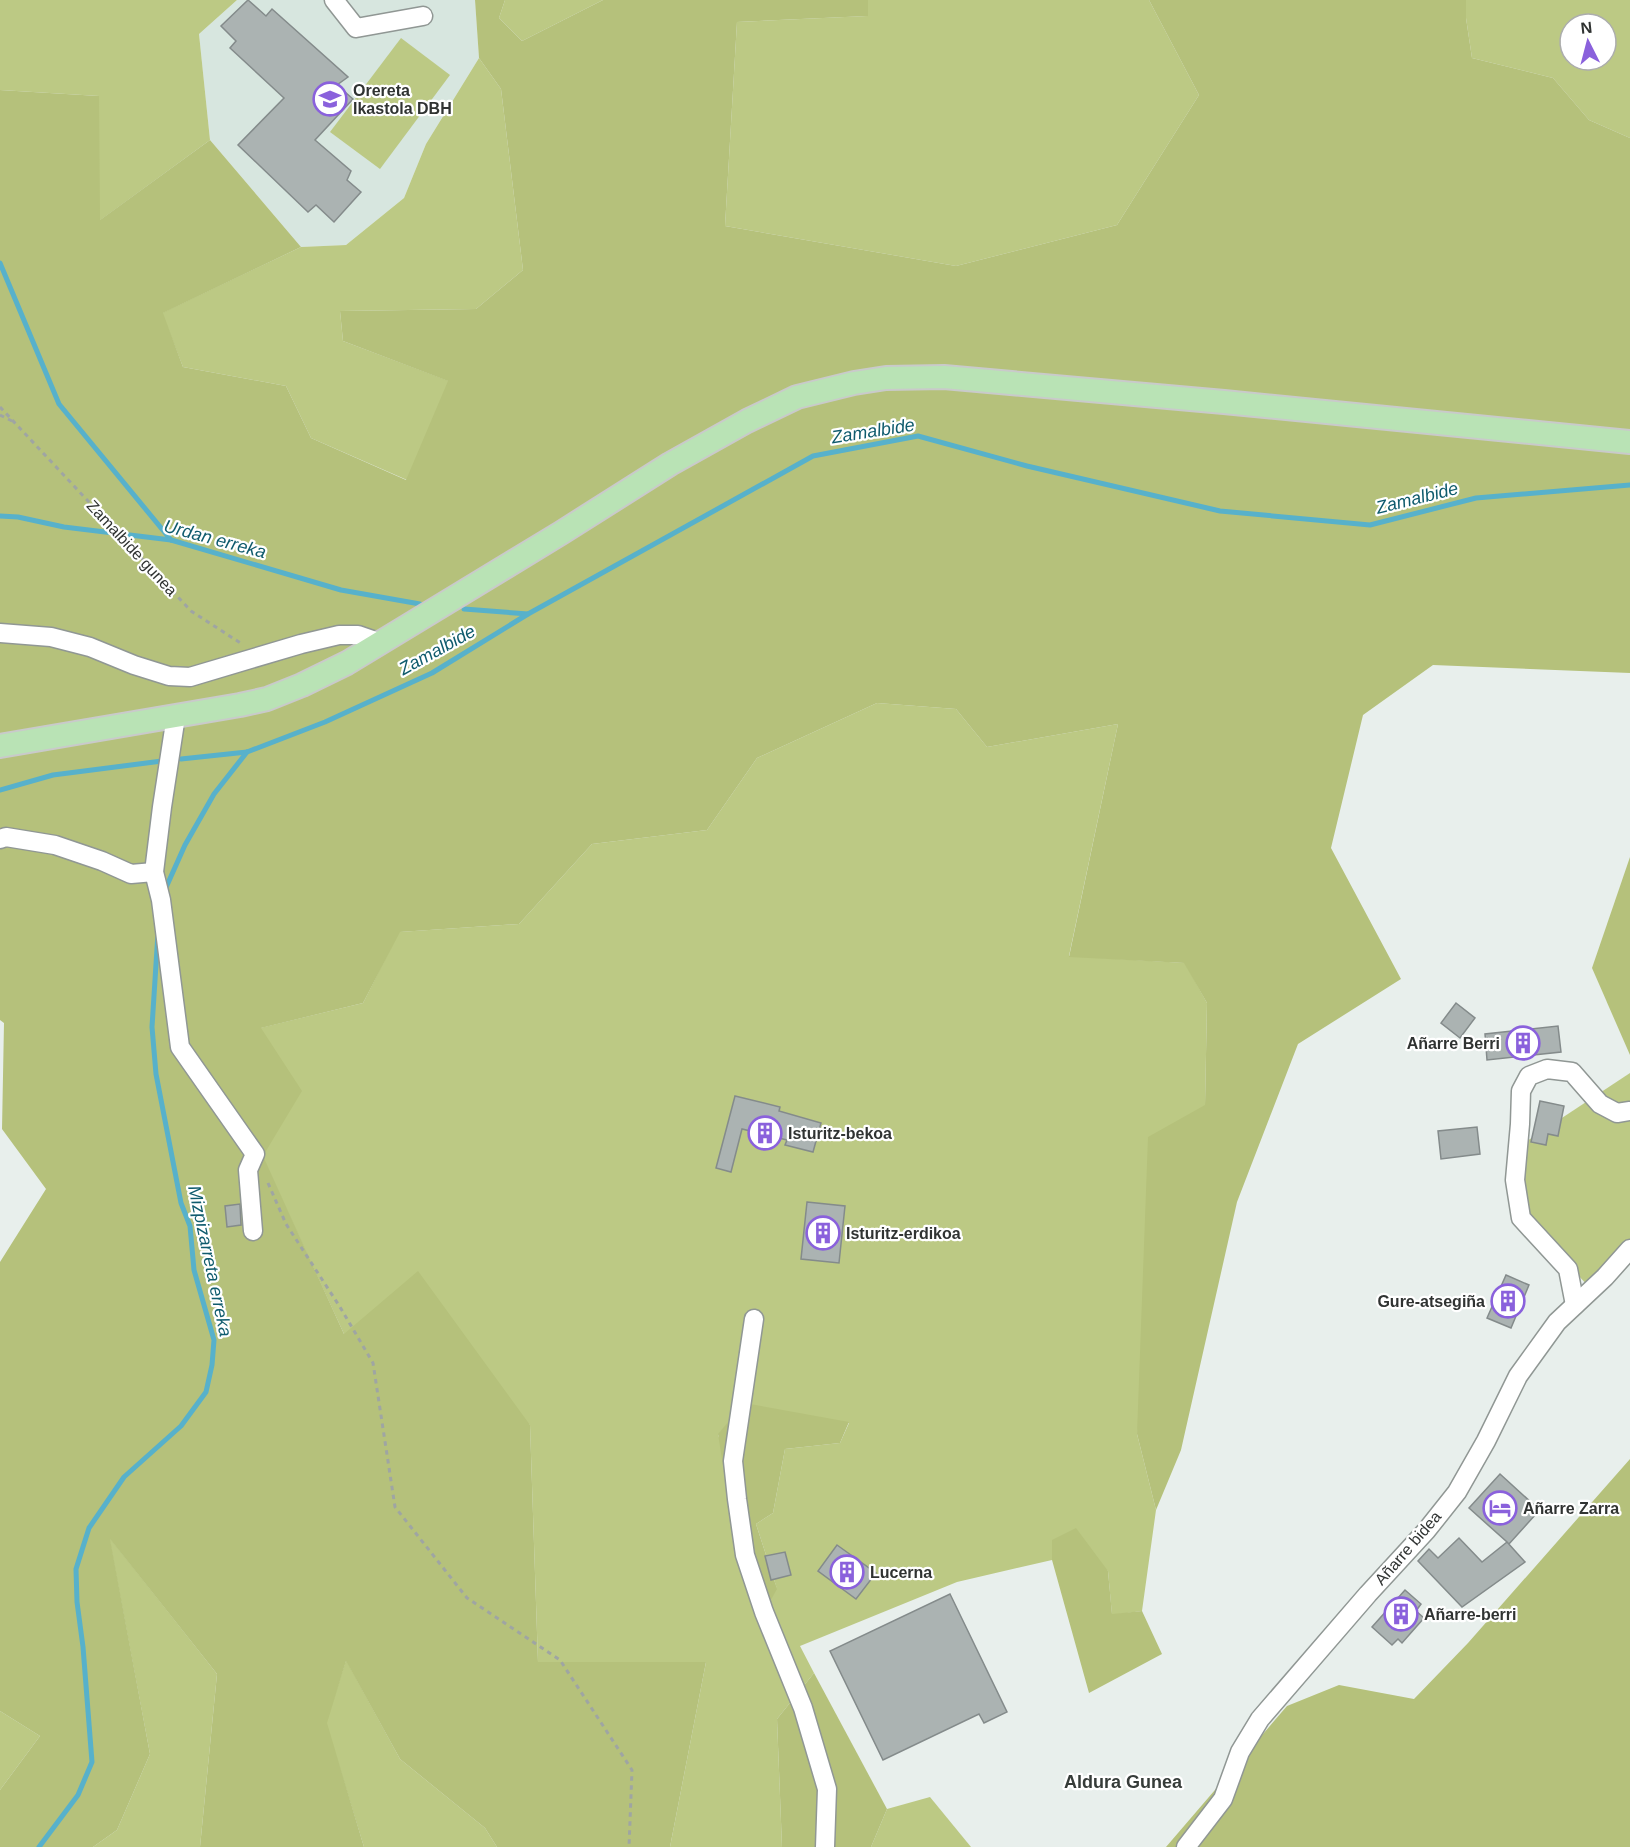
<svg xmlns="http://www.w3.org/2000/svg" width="1630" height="1847" font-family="Arial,sans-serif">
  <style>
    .built { fill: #d7e6df }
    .green { fill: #bcc984; fill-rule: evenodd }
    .forest { fill: #b5c17b }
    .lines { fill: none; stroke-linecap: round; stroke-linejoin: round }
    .stream { stroke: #57b1cb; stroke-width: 5 }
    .building { fill: #abb3b2; stroke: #848b8b; stroke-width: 1.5 }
    .minor-casing { stroke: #909794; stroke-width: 21 }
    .major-casing { stroke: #c9caca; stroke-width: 26 }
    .path { stroke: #9fa5a3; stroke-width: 3; stroke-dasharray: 4.5 4.5; stroke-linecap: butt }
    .minor { stroke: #fff; stroke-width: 18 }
    .major { stroke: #b9e3b5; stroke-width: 22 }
    .labels { text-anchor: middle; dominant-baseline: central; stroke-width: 4.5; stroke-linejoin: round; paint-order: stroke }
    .poi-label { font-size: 16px; font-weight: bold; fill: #303332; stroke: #fff; text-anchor: start }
    .street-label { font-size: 16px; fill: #303332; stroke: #fff }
    .water-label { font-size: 18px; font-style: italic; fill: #0f5b6d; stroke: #fff }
    .neighbourhood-label { font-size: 18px; font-weight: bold; fill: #363c39; stroke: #fff }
  </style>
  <rect width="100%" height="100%" fill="#e8efec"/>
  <polygon class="built" points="237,0 475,0 479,58 426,144 404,198 346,245 301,247 210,140 199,34"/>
  <g class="green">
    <polygon points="0,0 237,0 199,34 210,140 99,221 99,96 0,90"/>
    <polygon points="505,0 603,0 522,41 499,18"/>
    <polygon points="868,0 1149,0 1199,95 1117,225 956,266 725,226 737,22 867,16"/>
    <path d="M 1466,0 L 1630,0 L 1630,138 L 1589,120 L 1553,78 L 1472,58 L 1466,18 ZM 1570,24 L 1606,24 L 1606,60 L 1570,60 Z"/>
    <polygon points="401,38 450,75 380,169 330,132"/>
    <polygon points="479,58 501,89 523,270 476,309 340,311 343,341 449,381 407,480 311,438 286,386 183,367 162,313 301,247 346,245 404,198 426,144"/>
    <path d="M 877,703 L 956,709 L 987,747 L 1118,724 L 1069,956 L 1185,963 L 1207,1003 L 1205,1106 L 1137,1434 L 1156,1510 L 1142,1611 L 1112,1615 L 1108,1571 L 1052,1540 L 1052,1560 L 957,1582 L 800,1646 L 814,1673 L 777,1719 L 782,1847 L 670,1847 L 706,1662 L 538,1662 L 530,1425 L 344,1334 L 262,1156 L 260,1028 L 363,1003 L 399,932 L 519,924 L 592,844 L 707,830 L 757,758 ZM 744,1404 L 849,1423 L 840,1443 L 785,1449 L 773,1513 L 756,1524 L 777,1589 L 718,1435 Z"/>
    <polygon points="1630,1073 1630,1255 1592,1290 1525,1219 1515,1149"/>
    <polygon points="109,1537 217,1674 200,1847 93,1847 117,1830 150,1754"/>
    <polygon points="346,1660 400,1759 485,1828 497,1847 364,1847 326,1723"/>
    <polygon points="0,1711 40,1736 0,1790"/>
    <polygon points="930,1797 971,1847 871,1847 887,1809"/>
  </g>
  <g class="forest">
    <polygon points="475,0 505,0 499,18 522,41 603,0 868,0 868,16 737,22 725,226 956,266 1117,225 1199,95 1149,0 1466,0 1466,18 1472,58 1553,78 1589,120 1630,138 1630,673 1433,665 1363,715 1331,848 1401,979 1298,1044 1237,1202 1181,1450 1156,1510 1137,1434 1148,1137 1205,1105 1207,1003 1184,963 1069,957 1118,724 987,747 956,709 877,703 757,758 707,830 592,844 519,924 400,932 363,1003 261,1028 302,1091 263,1156 344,1334 418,1271 530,1425 538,1662 706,1662 670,1847 497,1847 485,1828 400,1759 346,1661 327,1723 364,1847 200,1847 217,1674 110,1539 150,1754 117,1830 93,1847 0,1847 0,1790 40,1736 0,1711 0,1262 46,1189 2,1129 4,1023 0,1020 0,90 99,96 100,220 210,140 301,247 163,313 183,367 286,386 311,438 406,480 448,381 343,341 340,311 476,309 523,270 501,89 479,58"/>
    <polygon points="1630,857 1630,1055 1592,968"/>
    <polygon points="744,1403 849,1422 840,1443 785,1449 773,1513 756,1524 777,1589 768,1605 739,1567 718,1434"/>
    <polygon points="1630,1459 1630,1847 1166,1847 1287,1706 1339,1685 1414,1699 1468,1643"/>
    <polygon points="1076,1528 1108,1571 1112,1614 1142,1611 1162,1654 1089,1693 1052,1560 1052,1540"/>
    <polygon points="814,1673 887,1809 871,1847 782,1847 777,1719"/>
  </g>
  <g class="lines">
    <g class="stream">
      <polyline points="0,263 59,404 171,540"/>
      <polyline points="0,516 18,517 64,527 171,540 341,590 420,604"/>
      <polyline points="464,609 528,614"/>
      <polyline points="181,759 247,752 325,722 432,673 528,614 813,456 918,436 1027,466 1220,511 1370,525 1476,498 1630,485"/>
      <polyline points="0,790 53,775 162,761"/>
      <polyline points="164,892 185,845 214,794 247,752"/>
      <polyline points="39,1847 78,1795 92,1762 83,1647 77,1602 76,1569 89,1528 124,1477 181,1426 206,1392 212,1365 214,1340 194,1270 190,1226 181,1203 156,1074 152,1027 158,933"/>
    </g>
  </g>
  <g class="building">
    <polygon points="248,0 266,16 272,9 348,77 337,85 353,99 315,140 351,171 347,180 361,192 334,222 316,205 308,212 238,145 284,98 230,48 236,41 221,26"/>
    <polygon points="1456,1003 1475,1018 1460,1038 1441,1023"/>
    <polygon points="1558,1026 1561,1052 1487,1060 1485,1034"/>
    <polygon points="735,1096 780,1107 779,1111 821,1123 813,1152 785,1145 787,1140 742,1129 731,1172 716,1168"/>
    <polygon points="1540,1101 1564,1106 1558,1136 1548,1134 1546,1145 1531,1142"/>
    <polygon points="1477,1127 1480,1154 1441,1159 1438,1131"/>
    <polygon points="807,1202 845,1206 839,1263 801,1259"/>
    <polygon points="240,1204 241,1225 227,1227 225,1206"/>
    <polygon points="1506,1275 1529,1285 1511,1328 1487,1318"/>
    <polygon points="1500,1474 1534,1505 1530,1508 1536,1514 1509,1544 1507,1542 1525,1562 1462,1607 1418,1561 1429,1549 1438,1558 1459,1538 1482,1562 1507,1542 1469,1508"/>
    <polygon points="837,1545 876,1573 856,1599 818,1571"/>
    <polygon points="785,1552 791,1575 771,1580 765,1556"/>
    <polygon points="1405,1590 1421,1604 1416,1611 1424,1618 1402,1643 1398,1639 1392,1645 1372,1627"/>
    <polygon points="950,1594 1007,1712 984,1723 979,1714 883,1760 830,1651"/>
  </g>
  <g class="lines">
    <g class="minor-casing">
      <g id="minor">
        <polyline points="334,0 356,28 423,16"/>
        <polyline points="0,633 51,637 90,647 134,665 169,676 190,677 301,644 339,635 358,635 381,643"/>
        <polyline points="176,716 162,807 154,872 161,900 180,1047 255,1154 248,1170 253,1231"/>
        <polyline points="0,839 6,837 55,845 102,861 131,874 154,872"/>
        <polyline points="1575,1305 1568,1269 1521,1218 1515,1180 1520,1124 1521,1091 1529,1076 1547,1069 1572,1072 1600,1104 1617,1113 1630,1111"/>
        <polyline points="754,1319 733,1461 737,1499 745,1555 764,1612 803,1708 827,1789 825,1847"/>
        <polyline points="1186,1847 1223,1799 1240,1752 1260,1719 1368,1594 1426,1531 1457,1492 1486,1441 1518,1376 1557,1322 1605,1277 1630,1249"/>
      </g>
    </g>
    <g class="major-casing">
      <polyline id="major" points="0,746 240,705 267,699 302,685 347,663 561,533 670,464 747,421 797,397 854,383 886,378 944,377 1224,402 1630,442"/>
    </g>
    <g class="path">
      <polyline points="0,407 191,611 242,644"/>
      <polyline points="0,415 12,421"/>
      <polyline points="268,1183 286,1224 340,1307 373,1363 395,1507 467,1598 560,1660 632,1770 629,1847"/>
    </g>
    <use href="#minor" class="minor"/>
    <use href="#major" class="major"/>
  </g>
  <defs>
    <g id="school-ring" transform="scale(1.725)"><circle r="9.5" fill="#fff" stroke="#8a61dc" stroke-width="1.5"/><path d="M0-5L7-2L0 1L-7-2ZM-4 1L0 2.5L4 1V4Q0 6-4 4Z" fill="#8a61dc"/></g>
    <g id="building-ring" transform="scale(1.725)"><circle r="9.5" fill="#fff" stroke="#8a61dc" stroke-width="1.5"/><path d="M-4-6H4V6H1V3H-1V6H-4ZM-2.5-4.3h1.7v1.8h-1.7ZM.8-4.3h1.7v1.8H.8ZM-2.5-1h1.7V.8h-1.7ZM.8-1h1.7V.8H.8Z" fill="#8a61dc"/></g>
    <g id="hotel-ring" transform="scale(1.725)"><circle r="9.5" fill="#fff" stroke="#8a61dc" stroke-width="1.5"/><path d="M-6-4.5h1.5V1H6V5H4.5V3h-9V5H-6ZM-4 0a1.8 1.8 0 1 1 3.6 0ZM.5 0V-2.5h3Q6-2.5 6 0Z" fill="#8a61dc"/></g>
  </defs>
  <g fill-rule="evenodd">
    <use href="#school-ring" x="330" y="99"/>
    <use href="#building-ring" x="1523" y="1043"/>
    <use href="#building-ring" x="765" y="1133"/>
    <use href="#building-ring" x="823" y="1233"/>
    <use href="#building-ring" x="1508" y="1301"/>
    <use href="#hotel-ring" x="1500" y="1508"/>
    <use href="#building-ring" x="847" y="1572"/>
    <use href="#building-ring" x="1401" y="1614"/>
  </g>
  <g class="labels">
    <g class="poi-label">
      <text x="353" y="90">Orereta<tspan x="353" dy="18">Ikastola DBH</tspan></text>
      <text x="1500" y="1043" text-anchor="end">Añarre Berri</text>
      <text x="788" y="1133">Isturitz-bekoa</text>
      <text x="846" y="1233">Isturitz-erdikoa</text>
      <text x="1485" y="1301" text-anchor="end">Gure-atsegiña</text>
      <text x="1523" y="1508">Añarre Zarra</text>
      <text x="870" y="1572">Lucerna</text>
      <text x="1424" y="1614">Añarre-berri</text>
    </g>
    <g class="street-label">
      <text transform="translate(132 548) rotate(47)">Zamalbide gunea</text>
      <text transform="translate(1408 1548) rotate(-49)">Añarre bidea</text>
    </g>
    <g class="water-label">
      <text transform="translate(873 431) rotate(-9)">Zamalbide</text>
      <text transform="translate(1417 498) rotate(-14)">Zamalbide</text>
      <text transform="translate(215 539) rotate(15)">Urdan erreka</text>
      <text transform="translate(437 650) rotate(-29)">Zamalbide</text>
      <text transform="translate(210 1261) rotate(78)">Mizpizarreta erreka</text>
    </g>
    <g class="neighbourhood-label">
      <text x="1123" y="1782">Aldura Gunea</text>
    </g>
  </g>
  <g transform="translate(1588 42) rotate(354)"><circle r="28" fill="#ffffff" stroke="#acadad" stroke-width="1.5"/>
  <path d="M0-4.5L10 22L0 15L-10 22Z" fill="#8a61dc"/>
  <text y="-9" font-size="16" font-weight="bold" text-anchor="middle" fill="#303332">N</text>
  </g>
</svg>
